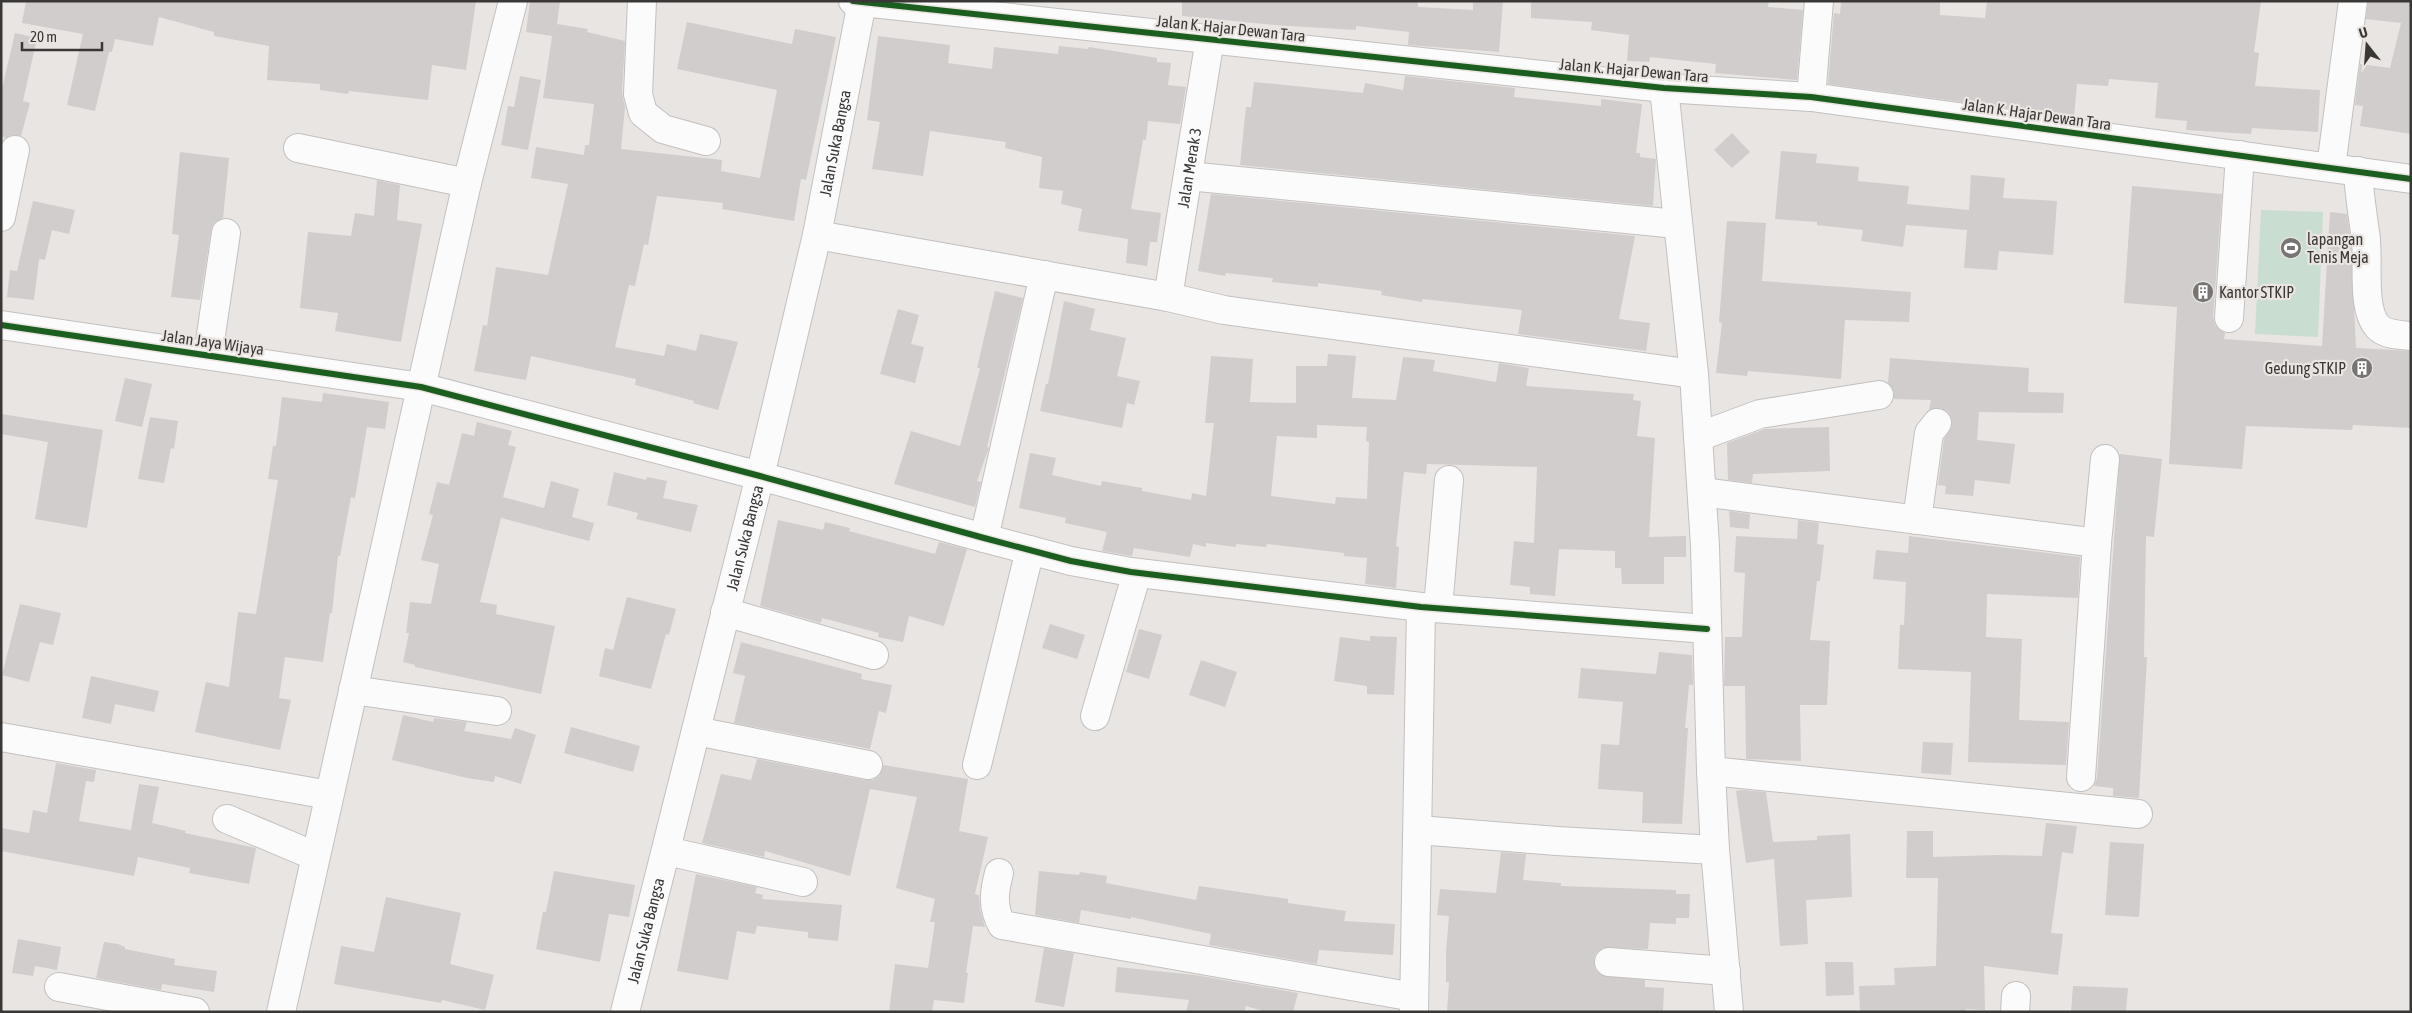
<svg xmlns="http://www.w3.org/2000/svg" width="2412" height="1013" font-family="'Asap Condensed',sans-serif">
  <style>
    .green { fill: #caddd1 }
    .building { fill: #d0cdcc; fill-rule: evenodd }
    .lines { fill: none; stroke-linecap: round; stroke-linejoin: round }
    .minor-casing { stroke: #c3c0bf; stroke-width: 30 }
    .minor { stroke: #fcfbfb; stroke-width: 28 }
    .cycleway-casing { stroke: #eae5e1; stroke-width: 9 }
    .cycleway { stroke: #1b5e20; stroke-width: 6 }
    .labels { text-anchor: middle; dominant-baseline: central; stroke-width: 4.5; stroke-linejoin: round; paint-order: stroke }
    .street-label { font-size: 16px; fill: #3a3837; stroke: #eae5e1 }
    .poi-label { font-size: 16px; fill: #3a3837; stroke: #eae5e1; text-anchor: start }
  </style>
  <rect width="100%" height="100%" fill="#e8e5e3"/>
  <polygon class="green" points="2261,210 2323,212 2318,337 2255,334"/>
  <g class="building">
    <polygon points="26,1 476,1 466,70 432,65 428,100 349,91 348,94 320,90 320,84 267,80 269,46 214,36 214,32 159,17 153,46 115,39 112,52 109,52 95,111 67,105 83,34 22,23"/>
    <polygon points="530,1 560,1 557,24 588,29 587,32 625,41 622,93 625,107 621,149 722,160 721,171 760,178 777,90 677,69 687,22 792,44 795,29 836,37 806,180 801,179 794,221 722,209 723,203 657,196 648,245 644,244 635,286 629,285 615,347 664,356 667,344 696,351 700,334 738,342 718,410 693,403 694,401 635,385 636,379 531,356 526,380 474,371 483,325 487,326 496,267 548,275 568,184 531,178 536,147 584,155 585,145 589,145 594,104 543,98 552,36 526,32"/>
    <polygon points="1182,1 1418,1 1418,7 1473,10 1473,1 1503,1 1499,52 1408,45 1409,32 1356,26 1356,30 1275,25 1182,16"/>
    <polygon points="1531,1 1769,1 1768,7 1803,10 1797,80 1715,73 1716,64 1650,57 1649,62 1627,61 1629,35 1591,30 1592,22 1531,18"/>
    <polygon points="1841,1 1940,1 1940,15 1985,18 1987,1 2261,1 2254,52 2259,53 2255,86 2320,90 2318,132 2252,128 2251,134 2186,130 2187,121 2155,118 2158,83 2109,79 2108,86 2077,84 2074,117 1828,84 1834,13 1840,14"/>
    <polygon points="2368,1 2411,1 2411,134 2360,126 2363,106 2355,105 2360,64 2390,68 2401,23 2366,19"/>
    <polygon points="15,33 37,38 23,101 30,103 21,136 11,135 6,138 1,136 1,93"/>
    <polygon points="878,36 950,45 948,63 992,69 994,47 1058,54 1059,46 1088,49 1089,47 1157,58 1157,62 1171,63 1168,85 1186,87 1180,124 1148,121 1146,140 1143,140 1131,209 1161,213 1157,242 1150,242 1147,266 1126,263 1128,239 1078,231 1082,209 1061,204 1063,191 1039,188 1042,157 1005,148 1006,142 930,131 923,176 872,169 880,122 867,120"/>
    <polygon points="520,76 541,80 528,150 501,145 508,106 514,107"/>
    <polygon points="1405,76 1515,88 1514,97 1601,106 1601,99 1642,104 1636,153 1640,153 1640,157 1656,159 1653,206 1240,165 1246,107 1251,107 1254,82 1363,93 1365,83 1403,90"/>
    <polygon points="1732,133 1750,152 1732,168 1714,150"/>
    <polygon points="1781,151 1817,154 1816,163 1859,167 1858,181 1909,186 1907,204 1969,210 1971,175 2005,178 2003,198 2057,201 2053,255 1999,251 1997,270 1964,268 1967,230 1906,225 1903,247 1861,241 1863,230 1817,225 1817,222 1775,219"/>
    <polygon points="180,152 229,158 223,218 214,223 211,231 200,300 171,297 179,235 172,234"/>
    <polygon points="377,180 400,185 397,220 422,224 401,342 335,331 338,313 300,308 308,232 351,236 355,213 374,216"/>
    <polygon points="2132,186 2222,194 2213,317 2215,325 2225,333 2224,339 2322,346 2330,212 2347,214 2351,244 2356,348 2411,351 2411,428 2353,425 2352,430 2246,426 2242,469 2169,464 2177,307 2124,303"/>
    <polygon points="1211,194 1635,236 1619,319 1650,323 1646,351 1518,334 1522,310 1422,299 1422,302 1381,295 1382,291 1318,283 1318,287 1272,282 1273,278 1226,273 1225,276 1198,271"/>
    <polygon points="33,201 75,210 69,234 52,230 45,260 39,259 34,300 7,297 10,270 17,271"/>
    <polygon points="1727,221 1766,223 1762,281 1911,292 1909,322 1845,320 1841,379 1748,371 1747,376 1716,373 1722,323 1719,322"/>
    <polygon points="995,291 1023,298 987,447 989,448 987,453 977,481 981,482 975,507 894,484 911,431 960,446 980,368 977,368"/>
    <polygon points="1064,301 1095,309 1090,330 1126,338 1117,376 1140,381 1134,405 1127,403 1122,428 1040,411 1046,384 1048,384"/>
    <polygon points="898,309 919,315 911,344 924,347 915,383 880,374"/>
    <path d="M 1328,354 L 1356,356 L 1352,398 L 1396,400 L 1403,357 L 1435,360 L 1433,371 L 1496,382 L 1499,363 L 1529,368 L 1526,386 L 1634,394 L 1633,400 L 1641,401 L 1637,436 L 1655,438 L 1649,537 L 1686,536 L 1686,557 L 1664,557 L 1664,584 L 1622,584 L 1621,568 L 1615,568 L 1615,551 L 1559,549 L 1555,596 L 1530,594 L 1530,587 L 1510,585 L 1514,541 L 1534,543 L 1537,467 L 1427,464 L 1426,474 L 1404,472 L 1396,546 L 1399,547 L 1396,588 L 1365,584 L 1367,558 L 1344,556 L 1344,553 L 1267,544 L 1266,547 L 1236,544 L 1236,547 L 1206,543 L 1206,547 L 1193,544 L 1190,557 L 1134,548 L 1132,556 L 1102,551 L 1107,532 L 1065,523 L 1066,518 L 1019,508 L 1030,453 L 1056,458 L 1052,475 L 1101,486 L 1102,481 L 1142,488 L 1142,491 L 1191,500 L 1192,493 L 1206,496 L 1214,423 L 1205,423 L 1211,356 L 1253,359 L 1250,402 L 1296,403 L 1296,366 L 1327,366 ZM 1317,425 L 1367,427 L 1366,441 L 1369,442 L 1367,499 L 1336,497 L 1335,504 L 1271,496 L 1277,436 L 1317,438 Z"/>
    <polygon points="1890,358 2029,368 2028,392 2064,393 2063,413 1979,412 1977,440 2015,444 2010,484 1975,480 1973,496 1945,494 1946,486 1938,485 1944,439 1952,426 1951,417 1947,411 1940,408 1929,410 1931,400 1894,399 1894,392 1888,383"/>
    <polygon points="125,378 152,384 142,427 115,421"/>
    <polygon points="323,393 389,402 385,429 367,427 355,498 351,497 340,556 338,556 332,613 330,613 323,662 285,657 279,698 291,700 280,750 195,732 206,682 229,687 238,612 256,614 278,480 268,479 273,446 276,446 282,397 322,402"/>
    <polygon points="1,414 103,430 87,528 35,519 48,442 1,434"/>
    <polygon points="150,417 178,421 174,449 171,448 164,483 138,479"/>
    <polygon points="477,422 512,431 508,445 516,447 503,497 544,508 551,481 579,489 572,517 594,523 589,541 501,518 480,602 497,605 496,614 555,626 541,694 415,667 415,665 403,662 409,633 406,633 410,602 431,604 439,564 421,560 433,515 429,514 437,482 449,485 462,433 474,436"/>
    <polygon points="1829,427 1830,471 1753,474 1752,483 1728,480 1727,443 1765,429"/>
    <polygon points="2120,454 2162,459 2154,537 2146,536 2144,657 2147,657 2139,798 2113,796 2113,788 2094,786 2097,778"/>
    <polygon points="614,472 646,480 647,477 667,481 663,498 698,505 691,532 636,519 638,513 607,505"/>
    <polygon points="1729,511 1750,514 1749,529 1730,527"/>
    <polygon points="778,520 823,530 825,522 850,528 849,531 935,554 939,542 967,549 944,626 909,616 903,642 878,637 879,633 822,618 821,623 760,606"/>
    <polygon points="1798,520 1819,523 1817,544 1824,545 1820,581 1817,581 1810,640 1830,641 1827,705 1800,705 1801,761 1746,759 1745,686 1724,686 1725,637 1742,637 1745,573 1734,572 1736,536 1797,539"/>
    <polygon points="1909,536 2080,557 2078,598 1987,594 1986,637 2022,639 2019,720 2069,722 2066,765 1968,762 1971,672 1898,669 1900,625 1904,625 1906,582 1873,579 1876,550 1908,553"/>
    <polygon points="627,597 676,609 669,635 666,634 651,689 599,676 605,648 613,650"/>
    <polygon points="20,604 61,613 53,645 40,642 29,682 2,675"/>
    <polygon points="1050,624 1085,635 1077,659 1042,648"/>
    <polygon points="1139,629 1162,635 1149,679 1126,672"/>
    <polygon points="1370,636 1397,637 1394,695 1367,694 1367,686 1334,681 1340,637 1370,641"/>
    <polygon points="741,642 862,674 861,679 892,685 886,713 879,711 870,749 734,723 745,676 733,673"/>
    <polygon points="1659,652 1692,655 1693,685 1689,685 1685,728 1688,728 1682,824 1642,823 1643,792 1598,789 1601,744 1619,745 1623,702 1578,698 1581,668 1656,674"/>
    <polygon points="1201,660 1237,672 1225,707 1189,695"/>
    <polygon points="91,676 159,691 154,712 115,704 111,724 82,718"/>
    <polygon points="403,715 433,722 434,718 467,722 464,731 511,739 515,728 536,735 521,784 495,776 494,782 467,778 392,760"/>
    <polygon points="571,727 640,746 633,772 564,753"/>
    <polygon points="1923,742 1953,743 1951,775 1921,773"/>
    <polygon points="757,759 865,780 873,780 879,776 883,765 968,779 959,831 988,837 975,894 979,895 980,909 985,927 973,926 966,973 968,973 964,1003 934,1000 932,1012 889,1012 895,964 928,968 935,922 930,922 935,899 896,888 917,797 870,789 850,876 765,851 764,857 702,843 721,774 751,780"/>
    <polygon points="56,763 96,770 94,782 86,781 79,821 131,830 139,784 159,787 152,823 186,831 185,833 256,848 249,884 189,873 190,868 138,857 134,876 1,851 1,828 29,833 33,810 47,813"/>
    <polygon points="1742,790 1766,792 1773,842 1817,840 1817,836 1850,834 1852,897 1806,900 1808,944 1780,946 1774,859 1746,863 1736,791"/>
    <polygon points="2046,823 2077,826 2073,854 2062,852 2051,933 2063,934 2058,975 1984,966 1985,1010 1966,1009 1966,1012 1860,1012 1859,986 1895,985 1894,968 1936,966 1938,878 1906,878 1907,831 1933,831 1933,857 1996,855 2042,856"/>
    <polygon points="2110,842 2144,844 2139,917 2105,915"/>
    <polygon points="1501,852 1526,854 1523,880 1561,883 1561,886 1676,890 1676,894 1690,894 1689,918 1676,918 1676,924 1650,923 1648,949 1603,948 1596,953 1594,960 1595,969 1601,975 1645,980 1645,987 1664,988 1663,1012 1447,1012 1449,982 1446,982 1446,951 1449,916 1437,915 1440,889 1496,893"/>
    <polygon points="554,871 635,885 629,917 609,914 600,962 536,949 543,912 546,912"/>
    <polygon points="1039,871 1079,875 1080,872 1107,876 1106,883 1196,900 1199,886 1288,899 1288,903 1346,911 1344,921 1395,924 1393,955 1319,950 1317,964 1209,945 1211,934 1131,917 1131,919 1081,910 1079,923 1035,915"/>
    <polygon points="696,874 757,887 755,893 763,895 762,899 842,905 838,941 808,938 808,932 757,926 755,934 737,931 728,980 677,971"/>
    <polygon points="386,897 461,913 450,964 494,975 485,1010 442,1000 441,1003 334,984 341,946 374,952"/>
    <polygon points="18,939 61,947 57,970 35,966 33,976 12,973"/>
    <polygon points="104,942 118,944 125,947 125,949 175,959 174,965 217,971 214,992 162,984 161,990 96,978"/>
    <polygon points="1044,948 1074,953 1064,1007 1035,1002"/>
    <polygon points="1825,962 1853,962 1854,995 1826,996"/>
    <polygon points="1117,967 1195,975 1298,993 1293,1012 1266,1012 1246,1006 1244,1012 1186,1012 1189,1000 1115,992"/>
    <polygon points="2073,986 2128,988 2126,1012 2071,1012"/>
  </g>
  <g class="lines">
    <g class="minor-casing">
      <g id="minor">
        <polyline points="642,1 638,94 643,113 663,129 706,141"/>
        <polyline points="853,1 1664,88 1811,97 2411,179"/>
        <polyline points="1664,88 1694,374 1705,546 1711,771 1715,850 1729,1012"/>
        <polyline points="1811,97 1819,1"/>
        <polyline points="298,148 467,183"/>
        <polyline points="2331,167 2353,1"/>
        <path d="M 2358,171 C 2359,192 2362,211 2365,232 C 2370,257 2360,308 2378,327 C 2386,335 2400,335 2411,336"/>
        <polyline points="1188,176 1677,224"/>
        <polyline points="1,217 15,150"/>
        <polyline points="817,235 1168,297 1224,310 1694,374"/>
        <path id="s1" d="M 1168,297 L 1210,39"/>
        <polyline points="2229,318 2240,155"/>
        <polyline points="1,325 421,387 760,476 984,538 1071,561 1131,572 1421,607 1707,629"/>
        <polyline points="208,355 226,233"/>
        <polyline points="1698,437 1760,414 1879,395"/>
        <polyline points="1702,492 2097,543"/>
        <polyline points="1917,520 1929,433 1937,423"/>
        <polyline points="984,538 1044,275"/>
        <polyline points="1438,608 1449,480"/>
        <polyline points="725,612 874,655"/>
        <polyline points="353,690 497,711"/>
        <polyline points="1095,716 1137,573"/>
        <polyline points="696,731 868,765"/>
        <polyline points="1,737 329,795"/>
        <polyline points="977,765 1030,550"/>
        <polyline points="1711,771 2138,814"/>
        <polyline points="2081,777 2097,543 2105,459"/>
        <polyline points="227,819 315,856"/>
        <polyline points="1418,830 1557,841 1715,850"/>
        <polyline points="667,851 803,882"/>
        <path d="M 999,873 C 994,892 992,907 1002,925 L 1414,997"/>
        <polyline points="1609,962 1726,971"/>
        <polyline points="59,987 195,1012"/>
        <polyline points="281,1012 467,183 513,1"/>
        <path id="s2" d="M 625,1012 L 760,476 L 817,235 L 862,2"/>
        <polyline points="1414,1012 1421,607"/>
        <polyline points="2015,1012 2016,996"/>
      </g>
    </g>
    <use href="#minor" class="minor"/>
    <g class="cycleway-casing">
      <g id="cycleway">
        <polyline points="853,1 1664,88 1811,97 2411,179"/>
        <polyline points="1,325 421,387 760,476 984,538 1071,561 1131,572 1421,607 1707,629"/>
      </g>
    </g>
    <use href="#cycleway" class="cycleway"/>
  </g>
  <defs>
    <g id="stadium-disc" transform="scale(1.125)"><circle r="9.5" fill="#777573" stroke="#eae5e1"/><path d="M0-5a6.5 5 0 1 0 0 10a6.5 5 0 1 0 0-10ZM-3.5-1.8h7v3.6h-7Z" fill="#fff"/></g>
    <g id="building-disc" transform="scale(1.125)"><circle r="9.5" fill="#777573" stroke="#eae5e1"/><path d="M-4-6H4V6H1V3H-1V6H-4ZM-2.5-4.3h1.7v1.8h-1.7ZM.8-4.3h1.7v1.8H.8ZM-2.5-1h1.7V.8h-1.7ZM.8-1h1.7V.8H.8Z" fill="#fff"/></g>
  </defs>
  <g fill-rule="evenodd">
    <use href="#stadium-disc" x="2291" y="248"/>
    <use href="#building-disc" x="2203" y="292"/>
    <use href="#building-disc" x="2362" y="368"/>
  </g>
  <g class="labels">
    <g class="street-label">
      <text transform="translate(1231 28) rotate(6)">Jalan K. Hajar Dewan Tara</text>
      <text transform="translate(1634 70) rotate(5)">Jalan K. Hajar Dewan Tara</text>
      <text transform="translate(2037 114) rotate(8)">Jalan K. Hajar Dewan Tara</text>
      <text stroke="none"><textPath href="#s2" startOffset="894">Jalan Suka Bangsa</textPath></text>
      <text stroke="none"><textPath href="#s1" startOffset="131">Jalan Merak 3</textPath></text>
      <text transform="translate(213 342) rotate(8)">Jalan Jaya Wijaya</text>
      <text stroke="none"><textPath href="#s2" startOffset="489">Jalan Suka Bangsa</textPath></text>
      <text stroke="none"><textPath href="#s2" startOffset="84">Jalan Suka Bangsa</textPath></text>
    </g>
    <g class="poi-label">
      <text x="2307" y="239">lapangan<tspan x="2307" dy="18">Tenis Meja</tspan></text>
      <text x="2219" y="292">Kantor STKIP</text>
      <text x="2346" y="368" text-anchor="end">Gedung STKIP</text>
    </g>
  </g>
  <rect width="2412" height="1013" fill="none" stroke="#3a3837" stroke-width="5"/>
  <g transform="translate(2367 45) rotate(343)" stroke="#eae5e1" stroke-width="4" paint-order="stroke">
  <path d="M0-4L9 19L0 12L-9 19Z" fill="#3a3837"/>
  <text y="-8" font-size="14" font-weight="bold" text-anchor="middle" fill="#3a3837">U</text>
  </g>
  <path d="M22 42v8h80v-8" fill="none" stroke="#3a3837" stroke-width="2.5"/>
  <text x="30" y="42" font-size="15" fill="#3a3837" stroke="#eae5e1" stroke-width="4" paint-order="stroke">20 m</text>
</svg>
